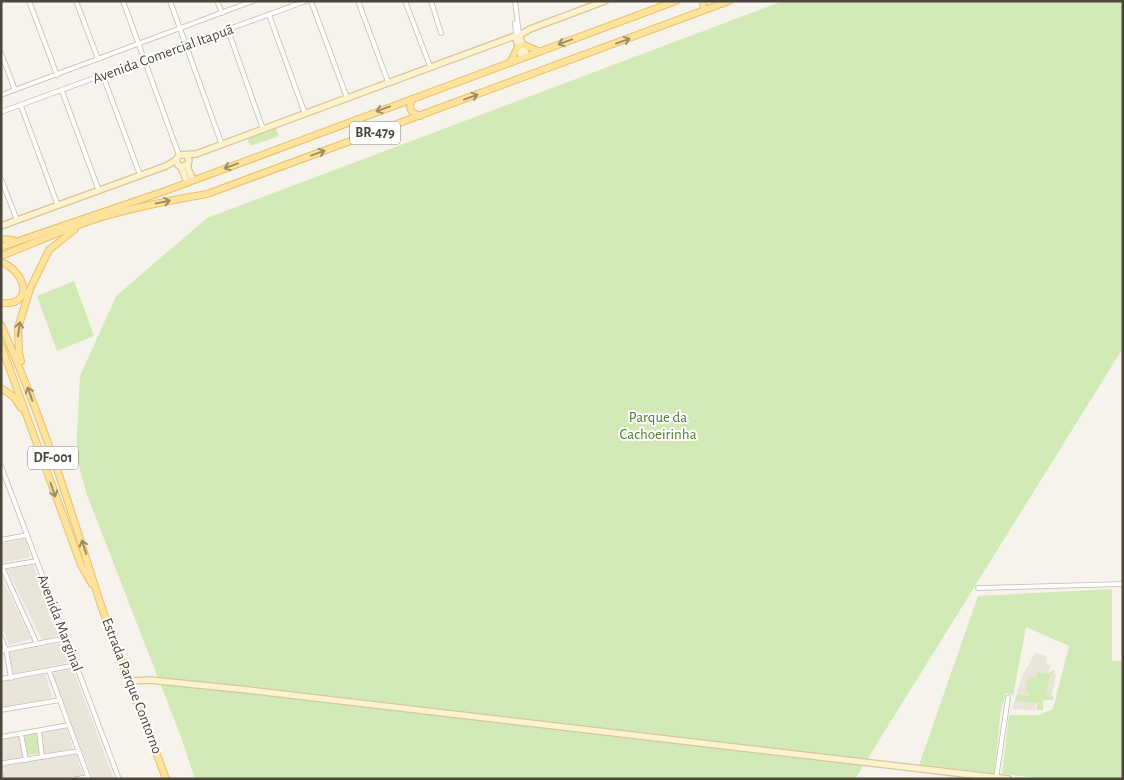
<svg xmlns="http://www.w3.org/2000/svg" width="1124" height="780" font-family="'Alegreya Sans',sans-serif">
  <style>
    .residential { fill: #eae5da }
    .green { fill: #d2eab5 }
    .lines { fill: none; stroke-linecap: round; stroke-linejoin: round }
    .street-casing { stroke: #c2bbae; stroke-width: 5.5 }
    .secondary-casing { stroke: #d6c79b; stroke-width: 8 }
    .primary-casing { stroke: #e6c16a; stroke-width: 8 }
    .street { stroke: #fff; stroke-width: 4 }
    .secondary { stroke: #fff3cd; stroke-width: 5.5 }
    .primary { stroke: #ffe39c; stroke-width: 6 }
    .oneway { stroke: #9c8c66 }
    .labels { text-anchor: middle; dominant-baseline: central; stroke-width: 4; stroke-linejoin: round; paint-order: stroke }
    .shield { fill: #fff; stroke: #817c74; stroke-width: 1 }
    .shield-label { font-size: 14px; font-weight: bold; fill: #4b4439 }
    .street-label { font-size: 15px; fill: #4b4439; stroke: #fff }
    .park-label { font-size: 15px; fill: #4a7f2a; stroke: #fff }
  </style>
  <rect width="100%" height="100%" fill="#f6f3ec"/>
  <g class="residential">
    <polygon points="26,539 30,557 1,563 1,544"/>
    <polygon points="33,565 59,635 42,640 7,569"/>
    <polygon points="1,576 31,639 9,645 1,624"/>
    <polygon points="64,642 70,662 13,674 9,653"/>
    <polygon points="1035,653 1047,656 1045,663 1050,665 1049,672 1056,674 1052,695 1038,692 1035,710 1012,709 1022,676"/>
    <polygon points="73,669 114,779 93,779 52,673"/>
    <polygon points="45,674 53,698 1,707 1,682"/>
    <polygon points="67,728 73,749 43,755 42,733"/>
    <polygon points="20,736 23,758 1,761 1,738"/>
    <polygon points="76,754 83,776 64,779 5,779 3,766"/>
  </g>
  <g class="green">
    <polygon points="783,1 1123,1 1123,348 855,779 195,779 181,737 87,495 76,456 80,376 116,296 207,218"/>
    <polygon points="275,127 279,136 250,146 247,138"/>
    <polygon points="74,281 94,336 57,351 37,296"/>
    <polygon points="1112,589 1112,661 1123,661 1123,779 1050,779 1002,774 1009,715 1039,715 1053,709 1069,646 1026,627 1013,696 1006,693 1001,709 994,774 919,765 978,596"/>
    <polygon points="1053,669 1054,671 1053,674 1050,675 1046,693 1054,697 1053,700 1043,700 1043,710 1036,710 1037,703 1015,701 1017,695 1030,696 1029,693 1026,693 1028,677 1036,678 1038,672 1049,674"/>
    <polygon points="39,731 43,753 27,755 24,734"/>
  </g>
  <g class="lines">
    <g class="street-casing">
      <g id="street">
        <polyline points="29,1 57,75"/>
        <polyline points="76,1 98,59"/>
        <polyline points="123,1 179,155"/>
        <polyline points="170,1 222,145"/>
        <polyline points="217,1 222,13"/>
        <polyline points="311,1 347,98"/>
        <polyline points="358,1 388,82"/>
        <polyline points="405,1 430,66"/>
        <polyline points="431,1 441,33"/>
        <polyline points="515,1 519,34"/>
        <polyline points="269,15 305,114"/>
        <polyline points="515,23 516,35"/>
        <polyline points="228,30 263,129"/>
        <polyline points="1,53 15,90"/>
        <polyline points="103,76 140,175"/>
        <polyline points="62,91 99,191"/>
        <polyline points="1,95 253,1"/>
        <polyline points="21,106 58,206"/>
        <polyline points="1,112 306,1"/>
        <polyline points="1,179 17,220"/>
        <polyline points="1,466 119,779"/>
        <polyline points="1,540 27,535"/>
        <polyline points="1,567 37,561"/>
        <polyline points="2,567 37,644"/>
        <polyline points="978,588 1123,584"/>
        <polyline points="1,637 6,650 11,678"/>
        <polyline points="1,651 66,638"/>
        <polyline points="49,671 89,779"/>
        <polyline points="1,679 76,665"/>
        <polyline points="1,710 60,700"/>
        <polyline points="39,731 42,757"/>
        <polyline points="21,734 26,760"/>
        <polyline points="1,737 69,725"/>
        <polyline points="1,765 4,763 79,751"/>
        <polyline points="1,774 2,779"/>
        <polyline points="77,779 88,777"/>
        <polyline points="996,779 1008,698"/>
      </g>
    </g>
    <g class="secondary-casing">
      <g id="secondary">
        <polyline points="520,35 530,29 605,1"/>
        <polyline points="520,38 527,56"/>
        <polyline points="516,39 522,58"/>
        <polyline points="187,156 189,160 188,164 181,167 178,165 176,160 179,155 196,154 515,36"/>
        <polyline points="188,164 188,169 193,180"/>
        <polyline points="181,167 187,182"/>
        <polyline points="1,226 166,166 176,160"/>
        <polyline points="130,681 150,680 248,690 1008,779"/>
      </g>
    </g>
    <g class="primary-casing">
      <g id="primary">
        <polyline points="703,1 704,10"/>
        <polyline points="524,45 538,51"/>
        <polyline points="511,61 518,47"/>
        <path d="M 412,99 C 408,109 410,112 420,116"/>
        <polyline points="1,239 13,240"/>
        <polyline points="1,247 165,191 676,1"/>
        <path d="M 1,256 C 35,243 67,228 102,217 C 136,207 172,200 207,194 L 729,1"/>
        <path d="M 1,262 C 27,272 34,307 1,303"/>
        <path d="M 1,325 C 40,412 69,503 97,593 C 117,656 144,717 166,779"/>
        <polyline points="1,345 81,565 92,584"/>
        <polyline points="21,361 19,353 18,328 30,289 49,250 74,230"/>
        <polyline points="1,388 14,397 21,408"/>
      </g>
    </g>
    <use href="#street" class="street"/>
    <use href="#secondary" class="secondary"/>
    <use href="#primary" class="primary"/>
  </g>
  <defs><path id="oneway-shaft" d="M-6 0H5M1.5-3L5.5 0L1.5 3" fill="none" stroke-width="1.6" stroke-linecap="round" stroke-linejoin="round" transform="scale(1.25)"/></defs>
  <g class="oneway">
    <use href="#oneway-shaft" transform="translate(623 41) rotate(-20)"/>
    <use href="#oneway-shaft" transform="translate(565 42) rotate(160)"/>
    <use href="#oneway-shaft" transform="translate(471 97) rotate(-20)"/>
    <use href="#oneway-shaft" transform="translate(383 109) rotate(160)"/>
    <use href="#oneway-shaft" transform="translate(318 153) rotate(-20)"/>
    <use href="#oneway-shaft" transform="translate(231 166) rotate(160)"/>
    <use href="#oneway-shaft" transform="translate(163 202) rotate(-11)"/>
    <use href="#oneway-shaft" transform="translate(19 329) rotate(-82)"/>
    <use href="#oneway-shaft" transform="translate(30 394) rotate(-110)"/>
    <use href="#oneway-shaft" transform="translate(53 490) rotate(71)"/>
    <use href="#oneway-shaft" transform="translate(84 547) rotate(-108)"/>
  </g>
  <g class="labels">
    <g class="shield">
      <rect x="350" y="121.5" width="50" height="23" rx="4"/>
      <rect x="28" y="446.5" width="50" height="23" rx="4"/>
    </g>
    <g class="shield-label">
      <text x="375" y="133">BR-479</text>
      <text x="53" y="458">DF-001</text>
    </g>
    <g class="street-label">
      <text transform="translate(163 54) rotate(-20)">Avenida Comercial Itapuã</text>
      <text transform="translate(60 623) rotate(69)">Avenida Marginal</text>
      <text transform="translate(132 686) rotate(69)">Estrada Parque Contorno</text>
    </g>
    <g class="park-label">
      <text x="658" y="417">Parque da<tspan x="658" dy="17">Cachoeirinha</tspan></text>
    </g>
  </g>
  <rect width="1124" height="780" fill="none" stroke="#4b4439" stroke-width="5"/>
</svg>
